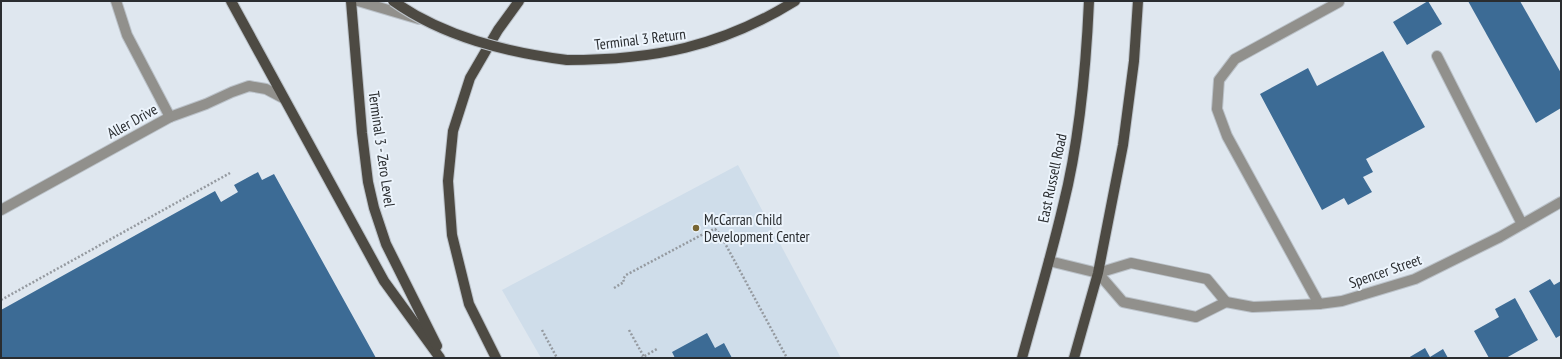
<svg xmlns="http://www.w3.org/2000/svg" width="1562" height="359" font-family="'PT Sans Narrow',sans-serif">
  <style>
    .built { fill: #cfddea }
    .building { fill: #3c6b95 }
    .lines { fill: none; stroke-linecap: round; stroke-linejoin: round }
    .minor-casing { stroke: #bbc2c9; stroke-width: 12 }
    .major-casing { stroke: #bbc2c9; stroke-width: 12 }
    .path { stroke: #959aa0; stroke-width: 2.5; stroke-dasharray: 2 2; stroke-linecap: butt }
    .minor { stroke: #91908c; stroke-width: 10 }
    .major { stroke: #4d4a43; stroke-width: 10 }
    .major-bridge-casing { stroke: #bbc2c9; stroke-width: 12; stroke-linecap: butt }
    .major-bridge { stroke: #4d4a43; stroke-width: 10 }
    .poi-dot { fill: #776533; stroke: #ecf4fc; stroke-width: 1.5 }
    .labels { text-anchor: middle; dominant-baseline: central; stroke-width: 4; stroke-linejoin: round; paint-order: stroke }
    .street-label { font-size: 15px; fill: #2a2d30; stroke: #ecf4fc }
    .poi-label { font-size: 15px; fill: #2a2d30; stroke: #ecf4fc; text-anchor: start }
  </style>
  <rect width="100%" height="100%" fill="#dfe7ef"/>
  <polygon class="built" points="738,165 841,358 541,358 502,290"/>
  <g class="building">
    <polygon points="1428,1 1442,24 1407,45 1393,22"/>
    <polygon points="1468,1 1520,1 1561,73 1561,108 1536,123"/>
    <polygon points="1383,51 1425,127 1366,159 1373,172 1363,177 1372,192 1348,205 1344,198 1322,210 1260,94 1308,68 1317,86"/>
    <polygon points="258,172 262,180 274,174 376,358 1,358 1,310 215,191 221,202 238,192 234,185"/>
    <polygon points="1550,279 1554,285 1561,281 1561,335 1556,338 1529,291"/>
    <polygon points="1515,298 1538,340 1506,358 1489,358 1474,331 1499,317 1495,309"/>
    <polygon points="707,333 715,348 724,343 732,358 675,358 672,352"/>
    <polygon points="1425,348 1430,357 1443,349 1448,358 1408,358"/>
  </g>
  <g class="lines">
    <g class="minor-casing">
      <g id="minor">
        <polyline points="116,1 127,35 170,117"/>
        <polyline points="358,1 419,19"/>
        <polyline points="1437,56 1522,224"/>
        <polyline points="1,210 170,117 206,104 232,92 249,86 266,89 283,98"/>
        <polyline points="1049,261 1098,273 1131,263 1207,279 1226,302"/>
        <polyline points="1098,273 1123,302 1196,317 1226,302 1253,307 1319,304 1342,301 1415,279 1500,237 1561,202"/>
        <polyline points="1319,304 1227,136 1217,109 1219,80 1235,59 1339,2"/>
      </g>
    </g>
    <g class="major-casing">
      <g id="major">
        <polyline points="231,1 384,281 440,358"/>
        <polyline points="351,1 362,133 368,182 374,208 386,244 437,346"/>
        <path d="M 567,60 C 653,60 721,47 795,1"/>
        <polyline points="496,358 469,304 452,235 448,181 453,131 470,78 498,30 519,1"/>
        <path d="M 1022,358 C 1036,307 1051,257 1063,206 C 1080,139 1086,69 1089,1"/>
        <polyline points="1074,358 1098,273 1123,145 1134,61 1138,1"/>
      </g>
    </g>
    <g class="path">
      <polyline points="614,288 624,282 623,279 626,275 709,231 715,229 720,234 787,358"/>
      <polyline points="1,300 230,173"/>
      <polyline points="542,330 557,358"/>
      <polyline points="629,330 644,357"/>
      <polyline points="641,358 657,349"/>
    </g>
    <use href="#minor" class="minor"/>
    <use href="#major" class="major"/>
    <g class="major-bridge-casing">
      <path id="major-bridge" d="M 393,1 C 444,37 506,52 567,60"/>
    </g>
    <use href="#major-bridge" class="major-bridge"/>
  </g>
  <circle class="poi-dot" cx="696" cy="228" r="4"/>
  <g class="labels">
    <g class="street-label">
      <text transform="translate(640 39) rotate(-7)">Terminal 3 Return</text>
      <text transform="translate(132 121) rotate(-29)">Aller Drive</text>
      <text transform="translate(382 149) rotate(82)">Terminal 3 - Zero Level</text>
      <text transform="translate(1052 178) rotate(-78)">East Russell Road</text>
      <text transform="translate(1385 271) rotate(-19)">Spencer Street</text>
    </g>
    <g class="poi-label">
      <text x="704" y="219">McCarran Child<tspan x="704" dy="17">Development Center</tspan></text>
    </g>
  </g>
  <rect width="1562" height="359" fill="none" stroke="#2a2d30" stroke-width="4"/>
</svg>
